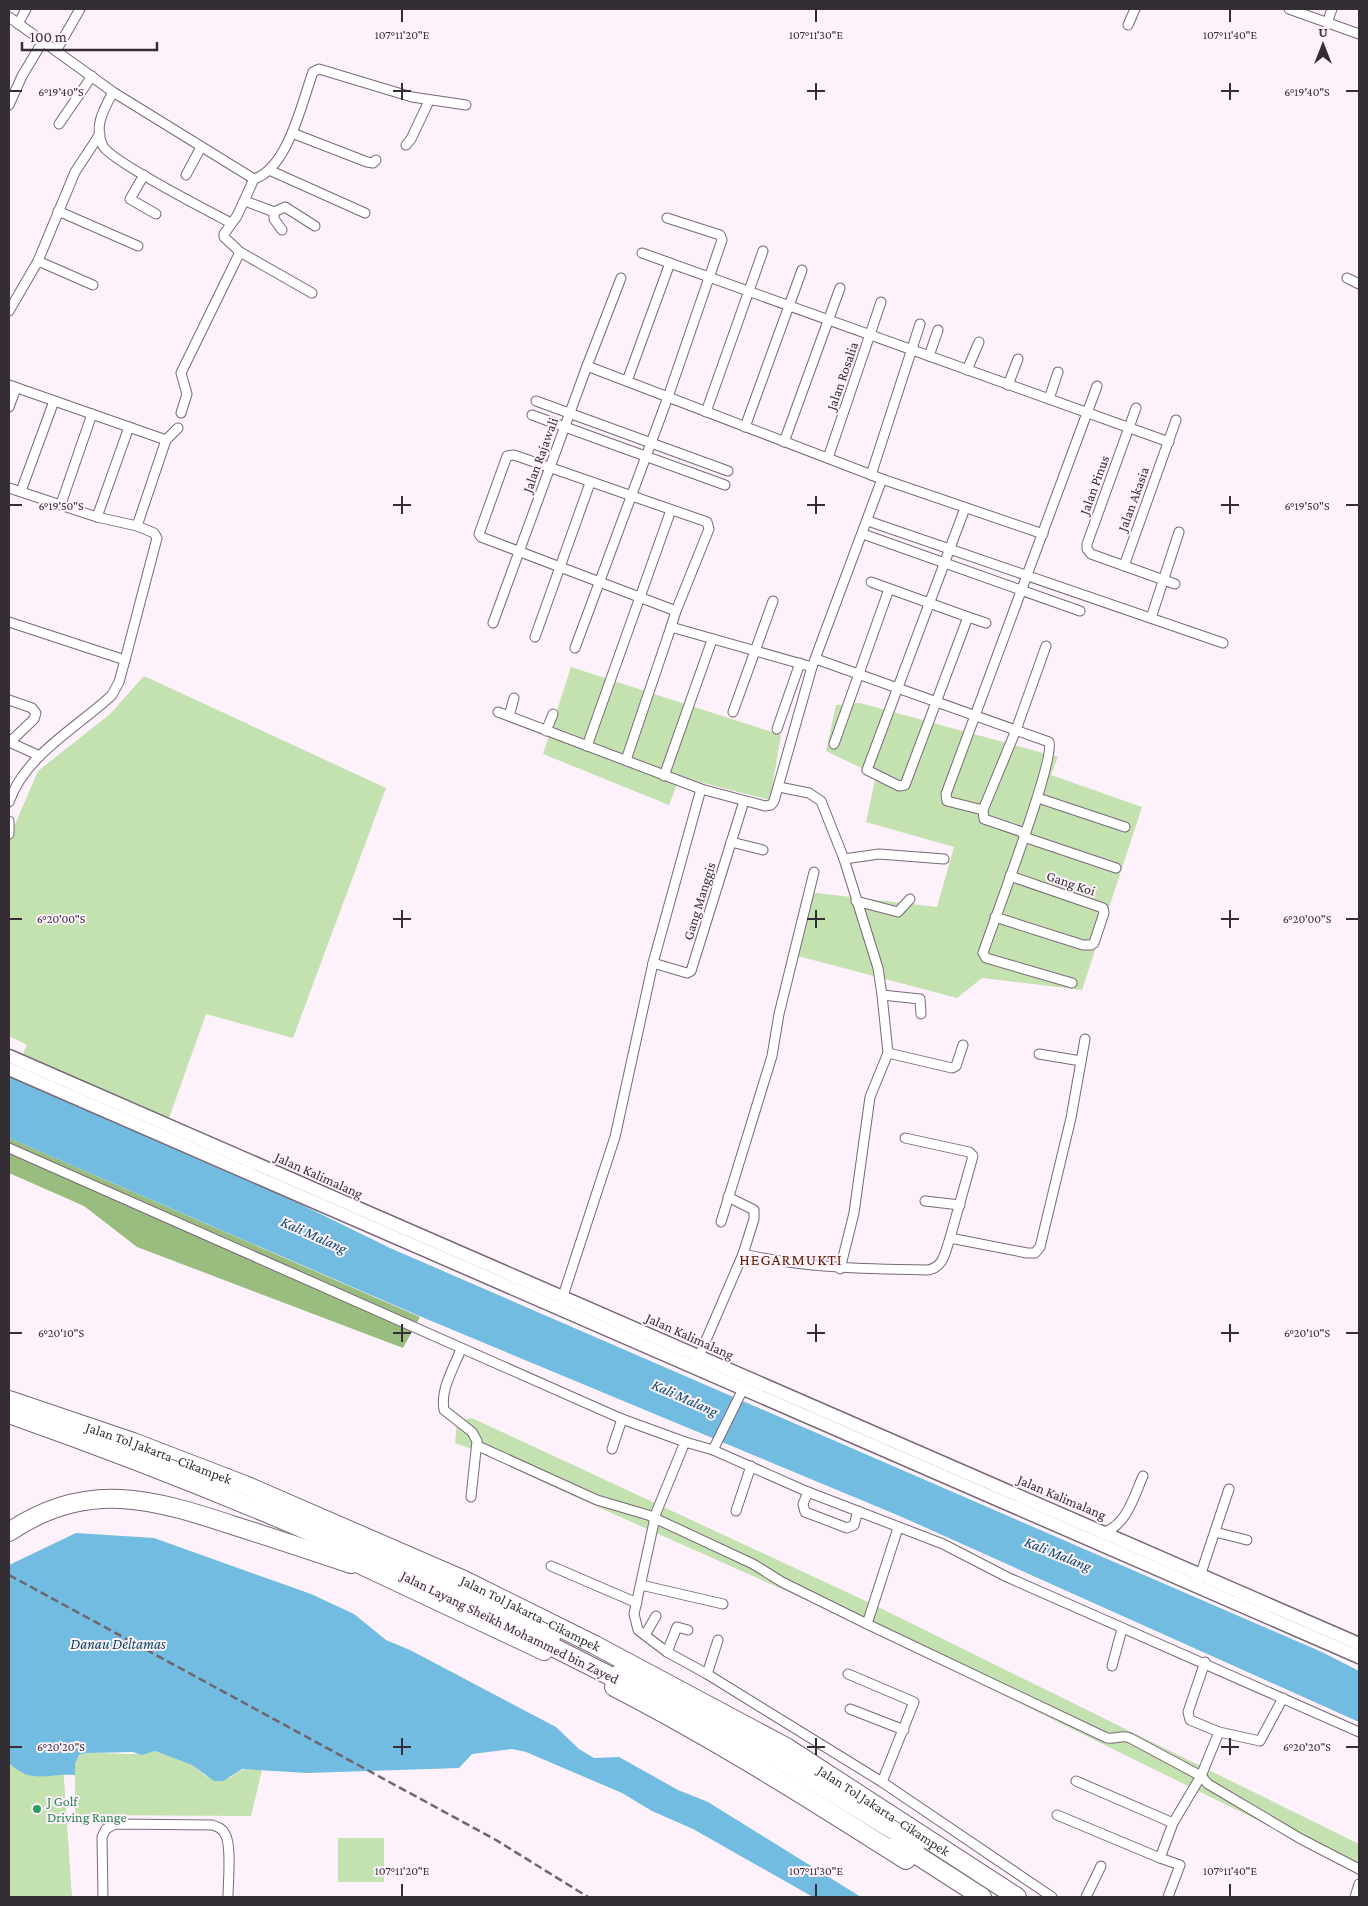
<svg xmlns="http://www.w3.org/2000/svg" width="1368" height="1906" font-family="'Crimson Pro',serif">
  <style>
    .green { fill: #c4e1b0 }
    .forest { fill: #99bc7f }
    .water { fill: #72bbe1 }
    .lines { fill: none; stroke-linecap: round; stroke-linejoin: round }
    .minor-casing { stroke: #796877; stroke-width: 11 }
    .secondary-casing { stroke: #796877; stroke-width: 15 }
    .motorway-casing { stroke: #796877; stroke-width: 20 }
    .minor { stroke: #fff; stroke-width: 9 }
    .secondary { stroke: #fff; stroke-width: 12 }
    .motorway { stroke: #fff; stroke-width: 18 }
    .rail { stroke: #6e666d; stroke-width: 2.5; stroke-dasharray: 8 4; stroke-linecap: butt }
    .ticks { fill: none; stroke: #342d34; stroke-width: 2 }
    .leisure-dot { fill: #2e9e5b; stroke: #fdf2fc; stroke-width: 2 }
    .labels { text-anchor: middle; dominant-baseline: central; stroke-width: 4; stroke-linejoin: round; paint-order: stroke }
    .street-label { font-size: 14px; fill: #342d34; stroke: #fdf2fc }
    .leisure-label { font-size: 14px; fill: #27864d; stroke: #fdf2fc; text-anchor: start }
    .water-label { font-size: 15px; font-style: italic; fill: #084761; stroke: #fdf2fc }
    .quarter-label { font-size: 16px; letter-spacing: 1px; fill: #612105; stroke: #fdf2fc }
    .ticks-label { font-size: 12px; text-anchor: middle; fill: #342d34; stroke: #fdf2fc; stroke-width: 4; stroke-linejoin: round; paint-order: stroke }
  </style>
  <rect width="100%" height="100%" fill="#fdf2fc"/>
  <g class="green">
    <polygon points="571,667 781,735 770,800 680,777 669,805 543,754"/>
    <polygon points="144,676 386,788 293,1038 206,1014 163,1135 15,1072 27,1045 9,1036 9,827 13,829 38,771 110,714"/>
    <polygon points="860,703 1058,757 1051,775 1142,807 1082,990 982,978 957,998 794,955 808,892 937,907 954,847 866,822 876,775 826,751 836,705"/>
    <polygon points="472,1418 870,1603 1359,1844 1359,1870 838,1614 553,1487 480,1452 455,1443 457,1421"/>
    <polygon points="9,1719 60,1720 72,1897 9,1897"/>
    <path d="M 155,1751 L 192,1765 L 207,1777 L 230,1778 C 240,1767 248,1769 262,1770 L 251,1816 L 75,1815 L 75,1764 L 79,1755 L 86,1753 C 107,1752 136,1757 155,1751 Z"/>
    <rect x="338" y="1838" width="46" height="44"/>
  </g>
  <polygon class="forest" points="9,1138 420,1317 403,1348 137,1247 84,1206 9,1173"/>
  <g class="water">
    <polygon points="9,1069 162,1136 390,1248 1324,1653 1359,1671 1359,1722 902,1517 417,1315 9,1138"/>
    <path d="M 76,1533 L 154,1538 L 311,1594 L 354,1614 L 386,1640 L 410,1650 L 556,1727 L 579,1749 L 594,1758 L 619,1757 L 678,1790 L 708,1802 L 861,1897 L 813,1897 L 693,1829 L 652,1811 L 622,1793 L 526,1752 L 512,1749 L 472,1754 L 459,1768 L 307,1773 L 242,1769 L 223,1781 L 214,1781 L 192,1765 L 155,1751 L 142,1755 L 133,1752 L 86,1753 L 79,1755 L 75,1764 L 75,1775 C 48,1773 32,1785 9,1763 L 9,1565 Z"/>
  </g>
  <g class="lines">
    <g class="minor-casing">
      <g id="minor">
        <polyline points="1289,9 1359,34"/>
        <path d="M 9,17 L 113,92 L 254,179 C 288,168 302,102 313,72 L 319,69 L 412,97 L 466,105"/>
        <polyline points="1327,23 1332,9"/>
        <polyline points="18,24 26,9"/>
        <polyline points="1128,25 1135,9"/>
        <polyline points="56,51 80,9"/>
        <path d="M 113,92 C 104,109 93,127 103,146 C 111,161 210,212 231,223"/>
        <polyline points="9,105 22,76 43,41"/>
        <polyline points="59,124 92,76"/>
        <polyline points="292,133 367,162 373,163 376,160"/>
        <polyline points="406,145 411,139 429,101"/>
        <polyline points="269,170 365,213"/>
        <polyline points="144,175 130,199 156,214"/>
        <polyline points="186,175 201,147"/>
        <polyline points="254,179 237,216 224,234 224,237 240,252 312,293"/>
        <polyline points="245,201 274,212 274,219 282,230"/>
        <polyline points="58,211 138,246"/>
        <polyline points="274,212 285,207 315,226"/>
        <polyline points="642,253 1169,442"/>
        <polyline points="38,261 93,285"/>
        <polyline points="1347,278 1359,284"/>
        <polyline points="9,311 38,261 75,172 100,134"/>
        <polyline points="929,356 938,330"/>
        <polyline points="587,366 882,479 1043,534"/>
        <polyline points="967,370 979,342"/>
        <polyline points="627,381 670,263"/>
        <polyline points="9,385 166,440"/>
        <polyline points="1008,385 1018,359"/>
        <polyline points="1049,399 1058,372"/>
        <polyline points="536,401 728,471"/>
        <polyline points="9,407 16,388"/>
        <polyline points="1136,408 1087,544 1087,549 1091,554 1175,584"/>
        <polyline points="706,412 763,251"/>
        <polyline points="181,413 187,394 181,373 240,252"/>
        <polyline points="532,415 725,485"/>
        <polyline points="745,427 802,270"/>
        <polyline points="784,442 840,288"/>
        <polyline points="828,458 881,302"/>
        <polyline points="871,475 920,324"/>
        <path d="M 9,488 L 97,517 L 137,526 L 154,533 L 157,538 L 125,660 L 119,682 L 112,695 C 78,727 25,755 9,802"/>
        <polyline points="21,491 54,401"/>
        <polyline points="61,504 92,414"/>
        <polyline points="965,508 867,770 899,786 905,785 968,617 986,623"/>
        <polyline points="97,517 129,427"/>
        <polyline points="868,521 1223,643"/>
        <polyline points="137,526 166,440 178,428"/>
        <polyline points="863,534 1080,611"/>
        <polyline points="1124,566 1176,420"/>
        <polyline points="871,582 968,617"/>
        <polyline points="676,611 709,529 707,522 514,455 507,456 479,534 481,537 676,611 671,627 812,667"/>
        <polyline points="1151,618 1179,532"/>
        <polyline points="9,622 125,660"/>
        <polyline points="493,623 587,366 621,278"/>
        <polyline points="535,637 590,483"/>
        <polyline points="575,648 668,397 722,240 720,235 667,218"/>
        <path d="M 816,659 L 1049,742 C 1056,759 993,923 983,953 L 986,958 L 1072,983"/>
        <polyline points="9,700 32,708 36,713 34,719 10,742"/>
        <polyline points="498,712 701,789"/>
        <polyline points="733,712 773,601"/>
        <polyline points="509,716 514,698"/>
        <polyline points="777,729 800,663"/>
        <polyline points="546,731 553,714"/>
        <polyline points="9,742 40,756"/>
        <polyline points="834,744 889,589"/>
        <polyline points="587,746 671,510"/>
        <polyline points="626,760 671,627"/>
        <polyline points="664,776 712,640"/>
        <polyline points="779,787 809,793 821,801 844,859 878,968 882,995 888,1053 870,1097 854,1213 840,1269"/>
        <polyline points="1038,798 1125,827"/>
        <polyline points="983,810 947,801 946,794 1097,386"/>
        <polyline points="9,821 9,834"/>
        <polyline points="1025,833 984,819 983,810 1016,730 1046,646"/>
        <polyline points="1024,837 1116,868"/>
        <polyline points="731,842 763,850"/>
        <polyline points="844,859 879,854 944,859"/>
        <polyline points="856,901 898,912 910,899"/>
        <polyline points="995,917 1083,945 1091,945 1094,943 1104,913 1103,908 1010,876"/>
        <polyline points="653,963 687,973 691,971 744,801"/>
        <polyline points="882,995 920,999 921,1014"/>
        <polyline points="888,1053 952,1068 956,1066 963,1045"/>
        <polyline points="1039,1054 1081,1061"/>
        <polyline points="905,1138 969,1152 973,1156 950,1238"/>
        <polyline points="9,1148 622,1419 685,1442 713,1450 808,1492 943,1544 1007,1577 1359,1732"/>
        <polyline points="728,1197 754,1210 754,1219 743,1254"/>
        <polyline points="925,1201 960,1205"/>
        <polyline points="721,1222 772,1056 779,1014 814,872"/>
        <polyline points="561,1302 615,1137 653,963 701,789 765,806 771,805 774,801 812,667 882,479"/>
        <path d="M 461,1349 C 454,1368 440,1389 444,1410 L 472,1432 L 477,1441 L 471,1497"/>
        <path d="M 697,1361 L 743,1254 C 805,1268 865,1269 927,1270 C 944,1268 945,1252 950,1238 L 1027,1253 L 1035,1253 L 1040,1247 L 1071,1118 L 1085,1039"/>
        <polyline points="685,1442 656,1513 634,1614 638,1630 667,1652 707,1674 882,1782 1052,1897"/>
        <path d="M 478,1446 L 597,1500 L 648,1515 L 753,1564 L 782,1582 L 867,1624 L 1107,1738 C 1116,1740 1122,1734 1130,1738 L 1201,1776 L 1208,1784 L 1301,1839 L 1359,1869"/>
        <polyline points="612,1449 622,1419"/>
        <polyline points="713,1450 743,1389"/>
        <polyline points="808,1492 803,1504 805,1512 847,1528 854,1525 858,1511"/>
        <polyline points="736,1511 751,1466"/>
        <polyline points="1215,1532 1247,1540"/>
        <path d="M 1103,1535 L 1104,1532 C 1127,1525 1134,1496 1143,1476"/>
        <polyline points="551,1566 637,1603"/>
        <polyline points="1199,1579 1229,1489"/>
        <polyline points="641,1585 723,1604"/>
        <polyline points="867,1624 898,1528"/>
        <polyline points="645,1635 656,1616"/>
        <polyline points="667,1652 677,1627 688,1630"/>
        <polyline points="1205,1662 1188,1712 1190,1720 1219,1732 1260,1741 1283,1698"/>
        <polyline points="1112,1666 1122,1629"/>
        <polyline points="707,1674 718,1640"/>
        <polyline points="848,1674 914,1702 882,1782"/>
        <polyline points="850,1709 904,1730"/>
        <polyline points="1076,1781 1173,1823 1160,1858 1180,1865 1168,1897"/>
        <polyline points="1057,1815 1160,1858"/>
        <polyline points="1173,1823 1201,1776 1219,1732"/>
        <path d="M 103,1897 L 102,1837 L 106,1829 L 115,1824 L 212,1825 C 218,1827 222,1828 225,1834 C 232,1845 228,1882 228,1897"/>
        <polyline points="1086,1897 1101,1866"/>
        <polyline points="1355,1897 1359,1884"/>
      </g>
    </g>
    <g class="secondary-casing">
      <g id="secondary">
        <polyline points="9,1056 1359,1644"/>
        <polyline points="9,1069 1359,1657"/>
      </g>
    </g>
    <g class="motorway-casing">
      <g id="motorway">
        <path id="s1" d="M 9,1400 L 133,1442 L 245,1485 L 464,1580 L 595,1645 L 786,1747 L 1017,1897"/>
        <path d="M 9,1414 C 128,1456 245,1502 361,1554"/>
        <path d="M 9,1532 C 87,1479 153,1499 235,1526 C 273,1538 312,1551 351,1564"/>
        <polyline points="350,1542 450,1587 551,1637"/>
        <polyline points="342,1556 544,1651"/>
        <polyline points="535,1638 630,1686"/>
        <polyline points="621,1672 786,1764 916,1844"/>
        <path d="M 614,1687 C 715,1739 810,1799 906,1860"/>
        <polyline points="898,1843 982,1897"/>
      </g>
    </g>
    <use href="#minor" class="minor"/>
    <use href="#secondary" class="secondary"/>
    <use href="#motorway" class="motorway"/>
    <polyline class="rail" points="9,1575 496,1840 588,1897"/>
  </g>
  <path class="ticks" d="M 402,10 L 402,22M 816,10 L 816,22M 1230,10 L 1230,22M 402,83 L 402,100M 816,83 L 816,100M 1230,83 L 1230,100M 10,91 L 22,91M 393,91 L 411,91M 807,91 L 825,91M 1221,91 L 1239,91M 1346,91 L 1358,91M 402,496 L 402,514M 816,496 L 816,514M 1230,496 L 1230,514M 10,505 L 22,505M 393,505 L 411,505M 807,505 L 825,505M 1221,505 L 1239,505M 1346,505 L 1358,505M 402,910 L 402,928M 816,910 L 816,928M 1230,910 L 1230,928M 10,919 L 22,919M 393,919 L 411,919M 807,919 L 825,919M 1221,919 L 1239,919M 1346,919 L 1358,919M 402,1324 L 402,1342M 816,1324 L 816,1342M 1230,1324 L 1230,1342M 10,1333 L 22,1333M 393,1333 L 411,1333M 807,1333 L 825,1333M 1221,1333 L 1239,1333M 1346,1333 L 1358,1333M 402,1738 L 402,1755M 816,1738 L 816,1755M 1230,1738 L 1230,1755M 10,1747 L 22,1747M 393,1747 L 411,1747M 807,1747 L 825,1747M 1221,1747 L 1239,1747M 1346,1747 L 1358,1747M 402,1884 L 402,1896M 816,1884 L 816,1896M 1230,1884 L 1230,1896"/>
  <circle class="leisure-dot" cx="37" cy="1809" r="5"/>
  <g class="labels">
    <g class="street-label">
      <text transform="translate(842 376) rotate(-71)">Jalan Rosalia</text>
      <text transform="translate(540 455) rotate(-70)">Jalan Rajawali</text>
      <text transform="translate(1094 485) rotate(-70)">Jalan Pinus</text>
      <text transform="translate(1133 499) rotate(-70)">Jalan Akasia</text>
      <text transform="translate(1071 883) rotate(19)">Gang Koi</text>
      <text transform="translate(699 901) rotate(-73)">Gang Manggis</text>
      <text transform="translate(319 1175) rotate(24)">Jalan Kalimalang</text>
      <text transform="translate(690 1336) rotate(24)">Jalan Kalimalang</text>
      <text stroke="none"><textPath href="#s1" startOffset="159">Jalan Tol Jakarta–Cikampek</textPath></text>
      <text transform="translate(1062 1497) rotate(23)">Jalan Kalimalang</text>
      <text stroke="none"><textPath href="#s1" startOffset="564">Jalan Tol Jakarta–Cikampek</textPath></text>
      <text transform="translate(510 1627) rotate(26)">Jalan Layang Sheikh Mohammed bin Zayed</text>
      <text stroke="none"><textPath href="#s1" startOffset="969">Jalan Tol Jakarta–Cikampek</textPath></text>
    </g>
    <g class="leisure-label">
      <text x="47" y="1801">J Golf<tspan x="47" dy="16">Driving Range</tspan></text>
    </g>
    <g class="water-label">
      <text transform="translate(314 1235) rotate(24)">Kali Malang</text>
      <text transform="translate(685 1398) rotate(24)">Kali Malang</text>
      <text transform="translate(1058 1554) rotate(22)">Kali Malang</text>
      <text x="118" y="1644">Danau Deltamas</text>
    </g>
    <g class="quarter-label">
      <text x="791" y="1259">HEGARMUKTI</text>
    </g>
  </g>
  <g class="ticks-label">
    <text x="402" y="39">107°11'20"E</text>
    <text x="816" y="39">107°11'30"E</text>
    <text x="1230" y="39">107°11'40"E</text>
    <text x="61" y="96">6°19'40"S</text>
    <text x="1307" y="96">6°19'40"S</text>
    <text x="61" y="510">6°19'50"S</text>
    <text x="1307" y="510">6°19'50"S</text>
    <text x="61" y="923">6°20'00"S</text>
    <text x="1307" y="923">6°20'00"S</text>
    <text x="61" y="1337">6°20'10"S</text>
    <text x="1307" y="1337">6°20'10"S</text>
    <text x="61" y="1751">6°20'20"S</text>
    <text x="1307" y="1751">6°20'20"S</text>
    <text x="402" y="1875">107°11'20"E</text>
    <text x="816" y="1875">107°11'30"E</text>
    <text x="1230" y="1875">107°11'40"E</text>
  </g>
  <rect width="1368" height="1906" fill="none" stroke="#342d34" stroke-width="20"/>
  <g transform="translate(1323 45)" stroke="#fdf2fc" stroke-width="4" paint-order="stroke">
  <path d="M0-4L9 19L0 12L-9 19Z" fill="#342d34"/>
  <text y="-8" font-size="14" font-weight="bold" text-anchor="middle" fill="#342d34">U</text>
  </g>
  <path d="M22 42v8h135v-8" fill="none" stroke="#342d34" stroke-width="2.5"/>
  <text x="30" y="42" font-size="15" fill="#342d34" stroke="#fdf2fc" stroke-width="4" paint-order="stroke">100 m</text>
</svg>
